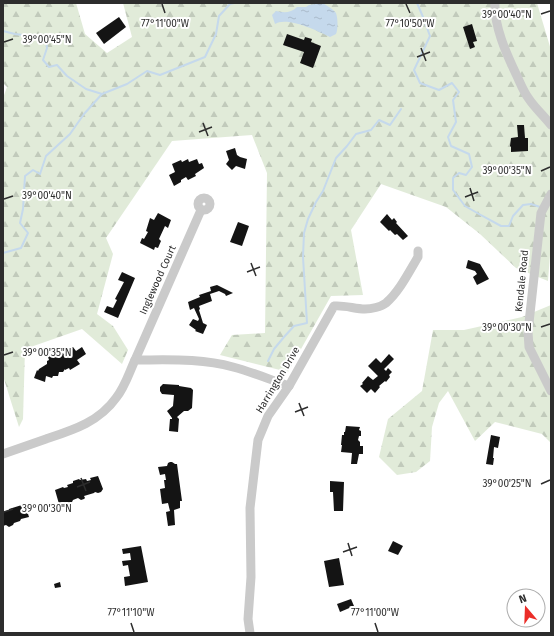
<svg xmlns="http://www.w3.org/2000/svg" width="554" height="636" font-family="'Fira Sans',sans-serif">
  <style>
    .forest { fill: url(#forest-firs) }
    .water { fill: url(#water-ripples) }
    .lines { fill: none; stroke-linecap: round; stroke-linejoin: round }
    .stream { stroke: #c5d9ec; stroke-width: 2 }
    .building { fill: #141414 }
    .minor { stroke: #cacaca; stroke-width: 9 }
    .ticks { fill: none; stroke: #2d2d2d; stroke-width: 1.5 }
    .labels { text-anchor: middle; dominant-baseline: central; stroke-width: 4; stroke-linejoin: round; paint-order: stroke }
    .street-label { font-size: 10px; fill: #2d2d2d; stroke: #fff }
    .ticks-label { font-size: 10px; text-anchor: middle; fill: #2d2d2d; stroke: #fff; stroke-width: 4; stroke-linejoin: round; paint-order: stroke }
  </style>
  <defs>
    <pattern id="forest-firs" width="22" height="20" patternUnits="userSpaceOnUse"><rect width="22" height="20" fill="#e1ebd9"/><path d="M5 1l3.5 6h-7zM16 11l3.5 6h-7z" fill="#c1cabb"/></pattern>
    <pattern id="water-ripples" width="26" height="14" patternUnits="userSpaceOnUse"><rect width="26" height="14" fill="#c5d9ec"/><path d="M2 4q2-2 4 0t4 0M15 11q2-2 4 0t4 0" fill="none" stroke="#aabbcb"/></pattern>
  </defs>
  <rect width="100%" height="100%" fill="#fff"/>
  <g class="forest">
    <polygon points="3,3 76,3 85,34 107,53 132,37 123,3 537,3 551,50 551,242 548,281 516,268 480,234 446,207 381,184 351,230 363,295 331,296 288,372 220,355 232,335 265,333 267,173 252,135 172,141 106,238 113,254 97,314 113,326 128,350 122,364 82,329 25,349 23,419 19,427 3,376 3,98 7,87 3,83"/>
    <polygon points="551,305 551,443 542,434 495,422 475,441 448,391 439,403 432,427 430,461 416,472 397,475 379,457 388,419 422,391 433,330 464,330 522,317"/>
  </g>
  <path class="water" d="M 322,3 C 326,5 333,9 336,13 C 338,19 338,29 336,34 L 330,37 C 318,31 287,16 275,24 L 272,15 L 276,11 C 284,13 291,13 297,7 L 306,7 L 309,5 Z"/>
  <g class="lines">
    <g class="stream">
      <polyline points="400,3 417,3 423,17 430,36 414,70 420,83 439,90 452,83 459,92 453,100 456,122 448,137 451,146 469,154 472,167 466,175 459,173 453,178 453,190 465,206 479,214 501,226 509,226 513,216 523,205 531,204 540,207"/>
      <polyline points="3,31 15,34 46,38 47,48 43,60 49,67 57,65 67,76 86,89 102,94"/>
      <polyline points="3,253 21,248 28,233 20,223 23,209 25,176 33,170 40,174 46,156 70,134 84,114 102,94 127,84 147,71 160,75 205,57 216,34 219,16 230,4 234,3"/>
      <polyline points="268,361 274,349 284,337 294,326 307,323 303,257 304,233 308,219 316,202 323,191 336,158 347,146 356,134 371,130 379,120 390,125 401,109"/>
    </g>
  </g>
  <g class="building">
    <polygon points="119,17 126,27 104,44 96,33"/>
    <polygon points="472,24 477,41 473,42 475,47 470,49 463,27"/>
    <polygon points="287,34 304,40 305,37 312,39 311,42 321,46 313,68 300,63 304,52 283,45"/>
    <polygon points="517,125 524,125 525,138 528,138 528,151 511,152 511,147 510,146 511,138 518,137"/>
    <polygon points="235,148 237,155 240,157 247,159 245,169 236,166 232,170 226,164 229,160 226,151"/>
    <polygon points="188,159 189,162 197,159 199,164 202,163 204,168 195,174 196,176 188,180 186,177 181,180 181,182 174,186 169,175 175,172 172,164 181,160 182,162"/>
    <polygon points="158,213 171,220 168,228 165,226 159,239 161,241 158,248 155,247 154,250 140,243 142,238 144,239 148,232 146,231 150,218 154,220"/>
    <polygon points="387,214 392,220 394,218 397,222 396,223 408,236 403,240 397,234 395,235 390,230 389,231 380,222"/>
    <polygon points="238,222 249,226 242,246 230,242"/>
    <polygon points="468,260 480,264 489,279 477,285 473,277 477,274 475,271 466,268"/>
    <polygon points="122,272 135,278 118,318 104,312 107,306 113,308 117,300 115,299 124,282 118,280"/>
    <polygon points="217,285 233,293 226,296 225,294 219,291 210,294 212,301 199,306 200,309 199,310 203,323 207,325 203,334 195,331 196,330 189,325 193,319 198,321 199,319 194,308 190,310 188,302 200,297 199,295 211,291 210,287"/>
    <polygon points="73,347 76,351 82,347 86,354 77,360 80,364 70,370 69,368 65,370 65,369 63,372 59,372 58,376 53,376 52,378 46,376 45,382 34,378 37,370 38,371 39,369 47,364 47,361 49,360 48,357 61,351 63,354 66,352 66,350"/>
    <polygon points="389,354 394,359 384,369 386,371 388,368 392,372 389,375 390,377 386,382 385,381 379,386 380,387 375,393 371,389 367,393 360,386 363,384 362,383 368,376 373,380 378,376 368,366 376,358 381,363"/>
    <polygon points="163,384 179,385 179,386 191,388 193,390 192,408 188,411 184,411 177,417 179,419 178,432 169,431 170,419 172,419 172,418 167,411 173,406 174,395 162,394 160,391 160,387"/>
    <polygon points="346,426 360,427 359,430 361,431 361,436 359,436 358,440 360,442 360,446 363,446 363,454 359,454 357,464 351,464 352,453 341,452 342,445 341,445 342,435 344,435 344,432 345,432"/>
    <polygon points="491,435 500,437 498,448 494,447 493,458 494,458 493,465 486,464"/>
    <polygon points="170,462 172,462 175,464 177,464 182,501 180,501 180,508 174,510 175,525 168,526 166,512 170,511 168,503 162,504 160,489 165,488 164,480 166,480 165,474 160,475 158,467 167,466 168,463"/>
    <polygon points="98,476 103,489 101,492 98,493 95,492 94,493 84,496 85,498 84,499 81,500 78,498 73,500 72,502 69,503 68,502 59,504 55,490 63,487 64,488 68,487 67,485 73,483 73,481 79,479 80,480 86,479 87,481 91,480 90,478"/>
    <polygon points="330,481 344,482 343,511 334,511 333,492 330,492"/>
    <polygon points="25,504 29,517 21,519 20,521 14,523 13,525 9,527 6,525 3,526 3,512 9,510 9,509"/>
    <polygon points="393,541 403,546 398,555 388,551"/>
    <polygon points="141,546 148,582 125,586 124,577 130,576 128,565 123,566 122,561 131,560 130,553 123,554 122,549"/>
    <polygon points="339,558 344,585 329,587 324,561"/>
    <polygon points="60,582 61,587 55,588 54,584"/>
    <polygon points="351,599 354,606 340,612 337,604"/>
  </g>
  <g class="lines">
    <g class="minor">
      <path d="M 495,3 C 494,26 506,53 516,74 C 520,82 523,91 529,99 C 535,108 544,116 551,125"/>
      <polyline points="551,194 541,213 528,332 529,347 551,391"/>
      <circle cx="204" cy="204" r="6"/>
      <polyline points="135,360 201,210"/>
      <path d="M 3,454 C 17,449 32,444 46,439 C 73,430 99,422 116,398 C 125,387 129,373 135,360 C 168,360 201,358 233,367 C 252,372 271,380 289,386"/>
      <path d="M 250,633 L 248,619 L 251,577 L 250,508 L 258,440 L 268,416 L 289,386 L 334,306 C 345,305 355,309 365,309 C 371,309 381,307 386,303 C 399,292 409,272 418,257 L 418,251"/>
    </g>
  </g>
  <path class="ticks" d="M 162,4 L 165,13M 406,4 L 410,13M 541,14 L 550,11M 4,42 L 13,39M 421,48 L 426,61M 417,57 L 430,52M 203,123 L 208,136M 199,132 L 212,127M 541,171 L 550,167M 470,188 L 474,201M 465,197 L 478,192M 4,199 L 13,196M 251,263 L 256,276M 247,272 L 260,267M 541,327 L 550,324M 4,355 L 13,352M 299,403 L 304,416M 295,412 L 308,407M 81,478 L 86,491M 541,484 L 550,480M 77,487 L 90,482M 4,512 L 13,509M 348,543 L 352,556M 343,552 L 357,547M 131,623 L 134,632M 375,623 L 378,632"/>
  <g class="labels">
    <g class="street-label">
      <text transform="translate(158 280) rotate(-66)">Inglewood Court</text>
      <text transform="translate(522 281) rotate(-84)">Kendale Road</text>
      <text transform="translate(278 380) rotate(-59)">Harrington Drive</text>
    </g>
  </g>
  <g class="ticks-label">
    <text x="507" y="18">39°00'40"N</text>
    <text x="165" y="27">77°11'00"W</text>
    <text x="410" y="27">77°10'50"W</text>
    <text x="47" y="43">39°00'45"N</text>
    <text x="507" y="174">39°00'35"N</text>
    <text x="47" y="199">39°00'40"N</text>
    <text x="507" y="331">39°00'30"N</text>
    <text x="47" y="356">39°00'35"N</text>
    <text x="507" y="487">39°00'25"N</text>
    <text x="47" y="512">39°00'30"N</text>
    <text x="131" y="616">77°11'10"W</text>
    <text x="375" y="616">77°11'00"W</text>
  </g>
  <rect width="554" height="636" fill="none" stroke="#2d2d2d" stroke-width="8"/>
  <g transform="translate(526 608) rotate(341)"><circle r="19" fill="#ffffff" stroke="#ababab"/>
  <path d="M0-3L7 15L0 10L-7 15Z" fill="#eb2d28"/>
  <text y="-6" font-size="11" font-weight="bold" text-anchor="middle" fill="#2d2d2d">N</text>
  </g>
</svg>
